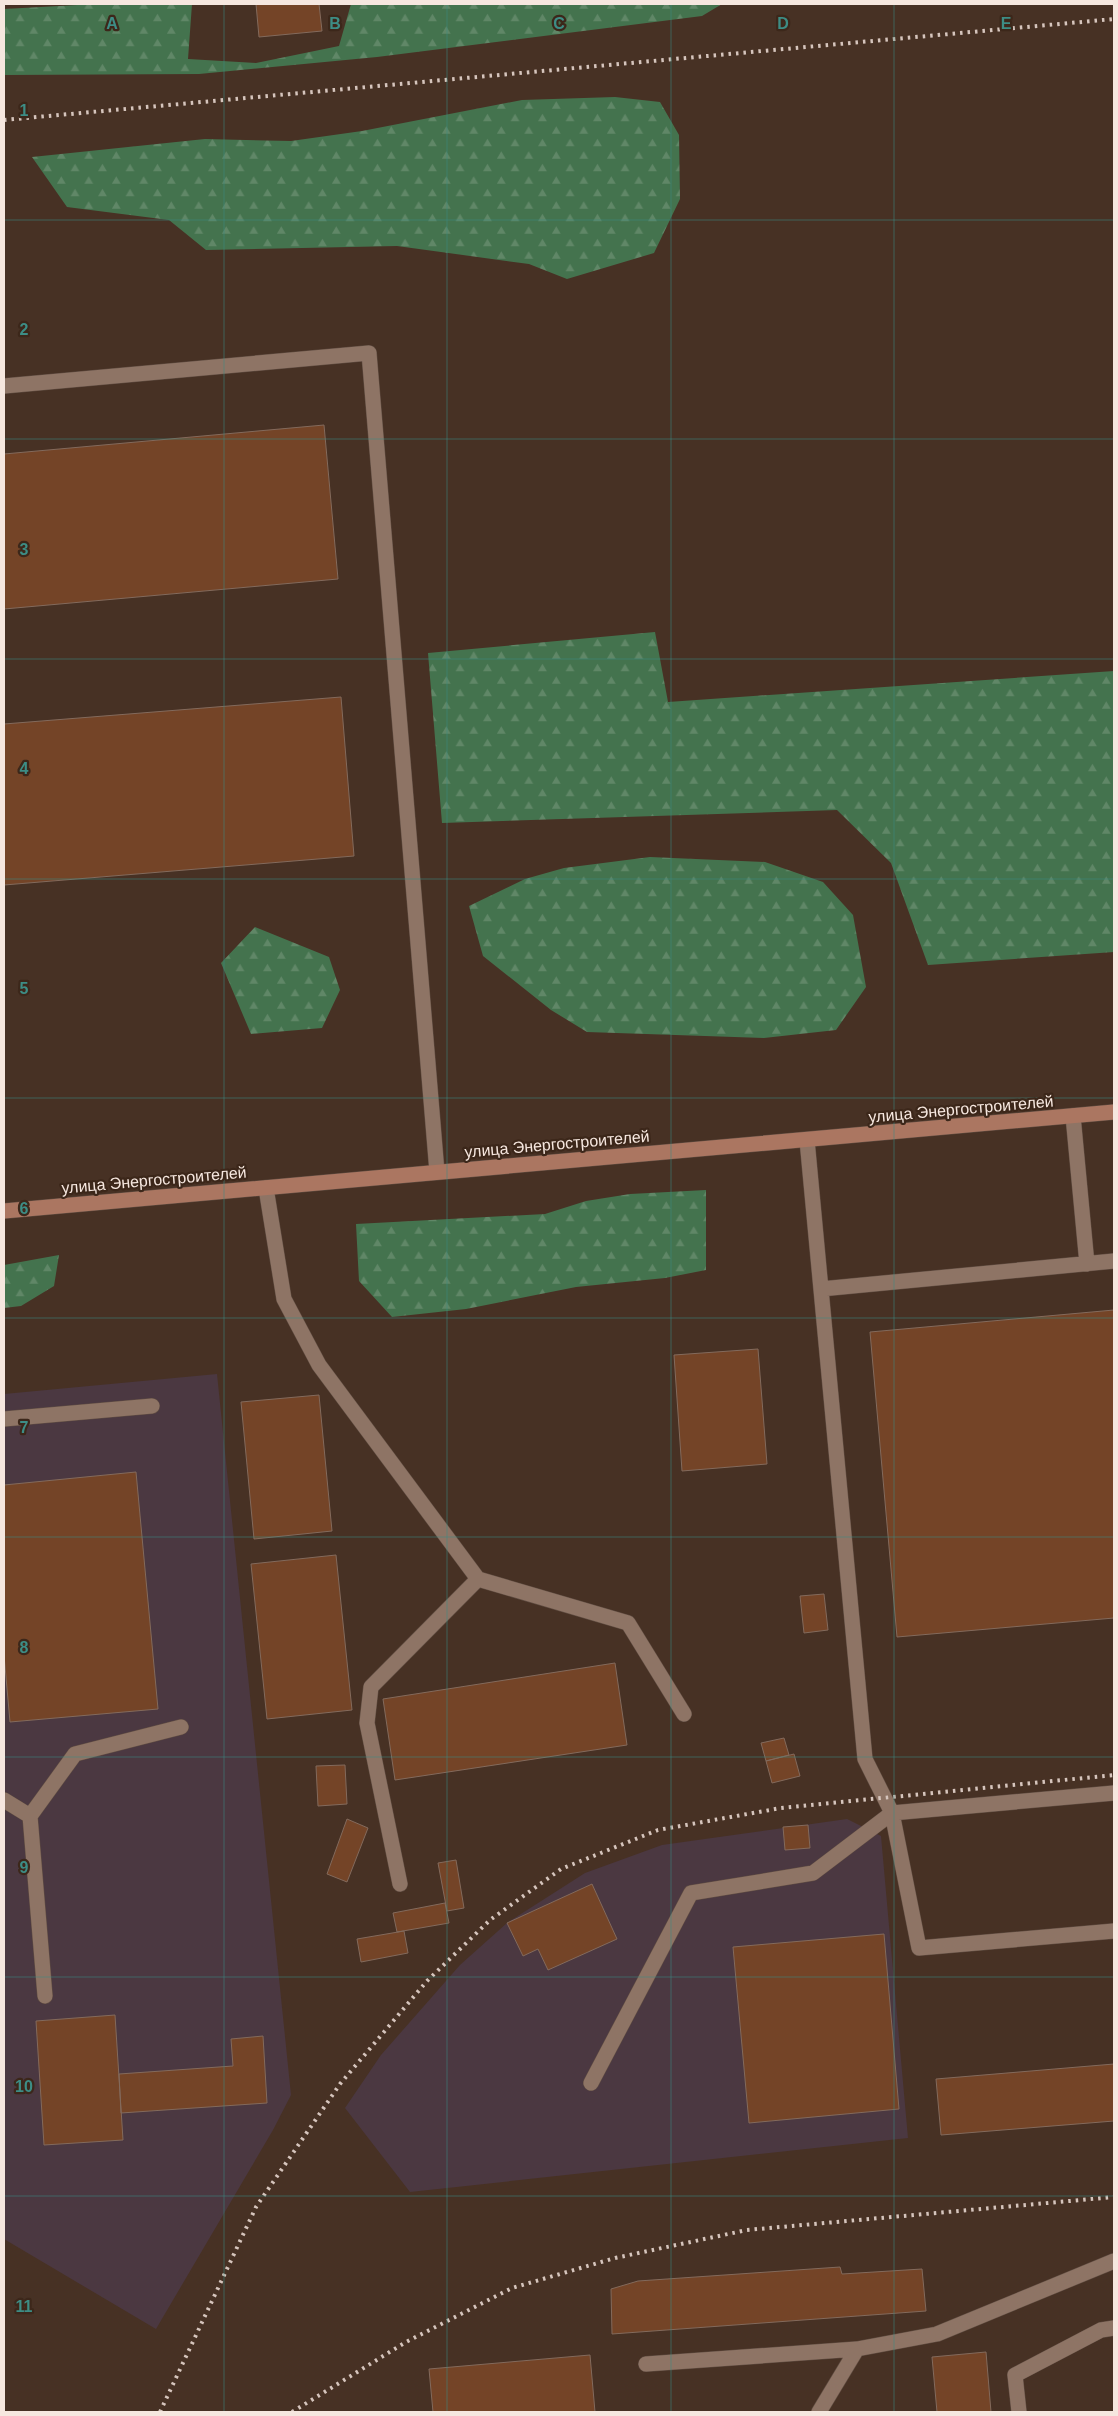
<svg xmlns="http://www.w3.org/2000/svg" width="1118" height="2416" viewBox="0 0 1118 2416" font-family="Arial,sans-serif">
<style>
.industrial{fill:#4b3841}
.forest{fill:url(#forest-firs)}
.building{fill:#744427;stroke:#836a5c}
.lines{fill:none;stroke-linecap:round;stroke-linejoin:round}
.lane-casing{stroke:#614e43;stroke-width:16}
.secondary-casing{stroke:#614e43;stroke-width:16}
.lane{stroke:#8e7465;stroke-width:15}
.secondary{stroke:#ab7661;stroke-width:15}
.rail{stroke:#d6c5bd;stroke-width:4;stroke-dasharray:2.5 5;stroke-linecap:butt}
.grid{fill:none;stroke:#3d8d85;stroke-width:1;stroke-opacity:0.55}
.labels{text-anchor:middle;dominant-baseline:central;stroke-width:4.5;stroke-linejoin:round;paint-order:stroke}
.street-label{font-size:16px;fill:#f6e7df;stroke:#3c271a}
.grid-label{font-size:16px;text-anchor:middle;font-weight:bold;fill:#3d8d85;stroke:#3c271a;stroke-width:4.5;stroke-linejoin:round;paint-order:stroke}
</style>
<defs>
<pattern id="forest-firs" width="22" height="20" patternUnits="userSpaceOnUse" patternTransform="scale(1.25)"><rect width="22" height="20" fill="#44734e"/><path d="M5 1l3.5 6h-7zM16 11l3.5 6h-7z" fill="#608767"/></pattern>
</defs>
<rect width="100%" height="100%" fill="#473124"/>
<path class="industrial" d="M 217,1374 L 291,2095 L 273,2130 L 156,2329 L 4,2239 L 4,1394 Z
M 847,1819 L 881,1836 L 908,2138 L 410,2192 L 345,2108 L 381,2055 L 460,1965 L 507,1923 L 585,1873 L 662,1845 Z"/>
<path class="forest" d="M 96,4 L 192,4 L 188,59 L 256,63 L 339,46 L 351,4 L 722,4 L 702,16 L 377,57 L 199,74 L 4,75 L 4,9 Z
M 615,97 L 660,102 L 679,135 L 680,199 L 654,253 L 567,279 L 529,264 L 397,246 L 206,250 L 169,220 L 67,207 L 32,157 L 205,139 L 291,141 L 362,131 L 522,100 Z
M 655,632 L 668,702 L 1114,671 L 1114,952 L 928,965 L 891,863 L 837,810 L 442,823 L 428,653 Z
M 650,857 L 765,862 L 823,882 L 853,915 L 866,987 L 836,1030 L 764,1038 L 587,1032 L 551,1010 L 483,956 L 469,906 L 525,879 L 564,868 Z
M 255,927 L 329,957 L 340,990 L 322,1028 L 251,1034 L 221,963 Z
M 706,1190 L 706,1270 L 665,1278 L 576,1287 L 466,1309 L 392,1317 L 359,1281 L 356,1224 L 545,1214 L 586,1201 L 630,1194 Z
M 59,1255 L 54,1286 L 21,1306 L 4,1308 L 4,1265 Z"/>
<path class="building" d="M 256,4 L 319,4 L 322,31 L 259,37 Z
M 324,425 L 338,579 L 4,609 L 4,454 Z
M 341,697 L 354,856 L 4,885 L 4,724 Z
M 1114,1310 L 1114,1618 L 897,1637 L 870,1332 Z
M 758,1349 L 767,1464 L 682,1471 L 674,1355 Z
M 319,1395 L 332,1531 L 254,1539 L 241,1402 Z
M 136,1472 L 158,1709 L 10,1722 L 4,1655 L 4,1485 Z
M 336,1555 L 352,1710 L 267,1719 L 251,1564 Z
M 824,1594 L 828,1630 L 804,1633 L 800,1596 Z
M 615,1663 L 627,1745 L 395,1780 L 383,1699 Z
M 784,1738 L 789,1755 L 766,1761 L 761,1743 Z
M 794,1754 L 800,1776 L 772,1783 L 766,1761 Z
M 345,1765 L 347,1804 L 318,1806 L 316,1766 Z
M 347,1819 L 368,1828 L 347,1882 L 327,1874 Z
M 808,1825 L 810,1848 L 785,1850 L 783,1827 Z
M 456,1860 L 464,1908 L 447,1911 L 438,1863 Z
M 592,1884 L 617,1939 L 548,1970 L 538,1949 L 523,1956 L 507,1923 Z
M 445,1903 L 449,1923 L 397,1932 L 393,1913 Z
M 404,1931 L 408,1953 L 361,1962 L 357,1939 Z
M 884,1934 L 899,2109 L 749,2123 L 733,1947 Z
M 115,2015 L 123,2140 L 44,2145 L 36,2021 Z
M 263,2036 L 267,2103 L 121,2113 L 119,2074 L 233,2066 L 231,2039 Z
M 1114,2064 L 1114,2121 L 941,2135 L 936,2079 Z
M 840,2267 L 842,2274 L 922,2269 L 926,2311 L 612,2334 L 611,2289 L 638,2281 Z
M 986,2352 L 991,2412 L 937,2412 L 932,2357 Z
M 590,2355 L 595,2412 L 433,2412 L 429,2369 Z"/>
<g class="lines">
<g class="lane-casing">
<path id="lane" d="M 4,386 L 369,353 L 437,1172
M 1073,1116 L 1087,1264
M 807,1140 L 865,1759 L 892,1813 L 919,1948 L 1114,1931
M 266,1188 L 284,1299 L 319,1365 L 478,1579 L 628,1623 L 684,1714
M 821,1289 L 1114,1261
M 4,1419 L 152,1406
M 4,1800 L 30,1816 L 45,1996
M 30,1816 L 75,1754 L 181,1727
M 400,1884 L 367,1723 L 371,1687 L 478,1579
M 591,2083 L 691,1893 L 813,1873 L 892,1813 L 1114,1793
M 646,2364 L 857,2349
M 819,2412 L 857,2349 L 937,2334 L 1114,2261
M 1019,2412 L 1015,2375 L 1101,2330 L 1114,2328"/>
</g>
<g class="secondary-casing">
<path id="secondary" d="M 4,1211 L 1114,1112"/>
</g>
<use href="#lane" class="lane"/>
<use href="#secondary" class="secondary"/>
<path class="rail" d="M 4,120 L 1114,19
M 160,2412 L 256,2207 L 340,2084 L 427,1981 L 490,1920 L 561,1869 L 658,1830 L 781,1808 L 1114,1775
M 292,2412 L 406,2342 L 512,2288 L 615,2258 L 747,2230 L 1114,2197"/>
</g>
<path class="grid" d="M 224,4 L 224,2412M 447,4 L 447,2412M 671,4 L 671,2412M 894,4 L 894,2412M 4,220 L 1114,220M 4,439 L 1114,439M 4,659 L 1114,659M 4,879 L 1114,879M 4,1098 L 1114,1098M 4,1318 L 1114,1318M 4,1537 L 1114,1537M 4,1757 L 1114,1757M 4,1977 L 1114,1977M 4,2196 L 1114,2196"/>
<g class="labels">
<g class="street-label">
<text transform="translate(961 1109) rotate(-5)">улица Энергостроителей</text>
<text transform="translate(557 1144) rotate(-5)">улица Энергостроителей</text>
<text transform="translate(154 1180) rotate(-5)">улица Энергостроителей</text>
</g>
</g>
<g class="grid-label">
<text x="112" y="29">A</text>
<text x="335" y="29">B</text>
<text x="559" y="29">C</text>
<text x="783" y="29">D</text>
<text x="1006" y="29">E</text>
<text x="24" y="116">1</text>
<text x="24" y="335">2</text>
<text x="24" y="555">3</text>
<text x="24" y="774">4</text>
<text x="24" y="994">5</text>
<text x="24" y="1214">6</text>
<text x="24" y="1433">7</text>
<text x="24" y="1653">8</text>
<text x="24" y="1873">9</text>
<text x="24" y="2092">10</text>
<text x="24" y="2312">11</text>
</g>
<rect width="1118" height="2416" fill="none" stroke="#f6e7df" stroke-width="10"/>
</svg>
